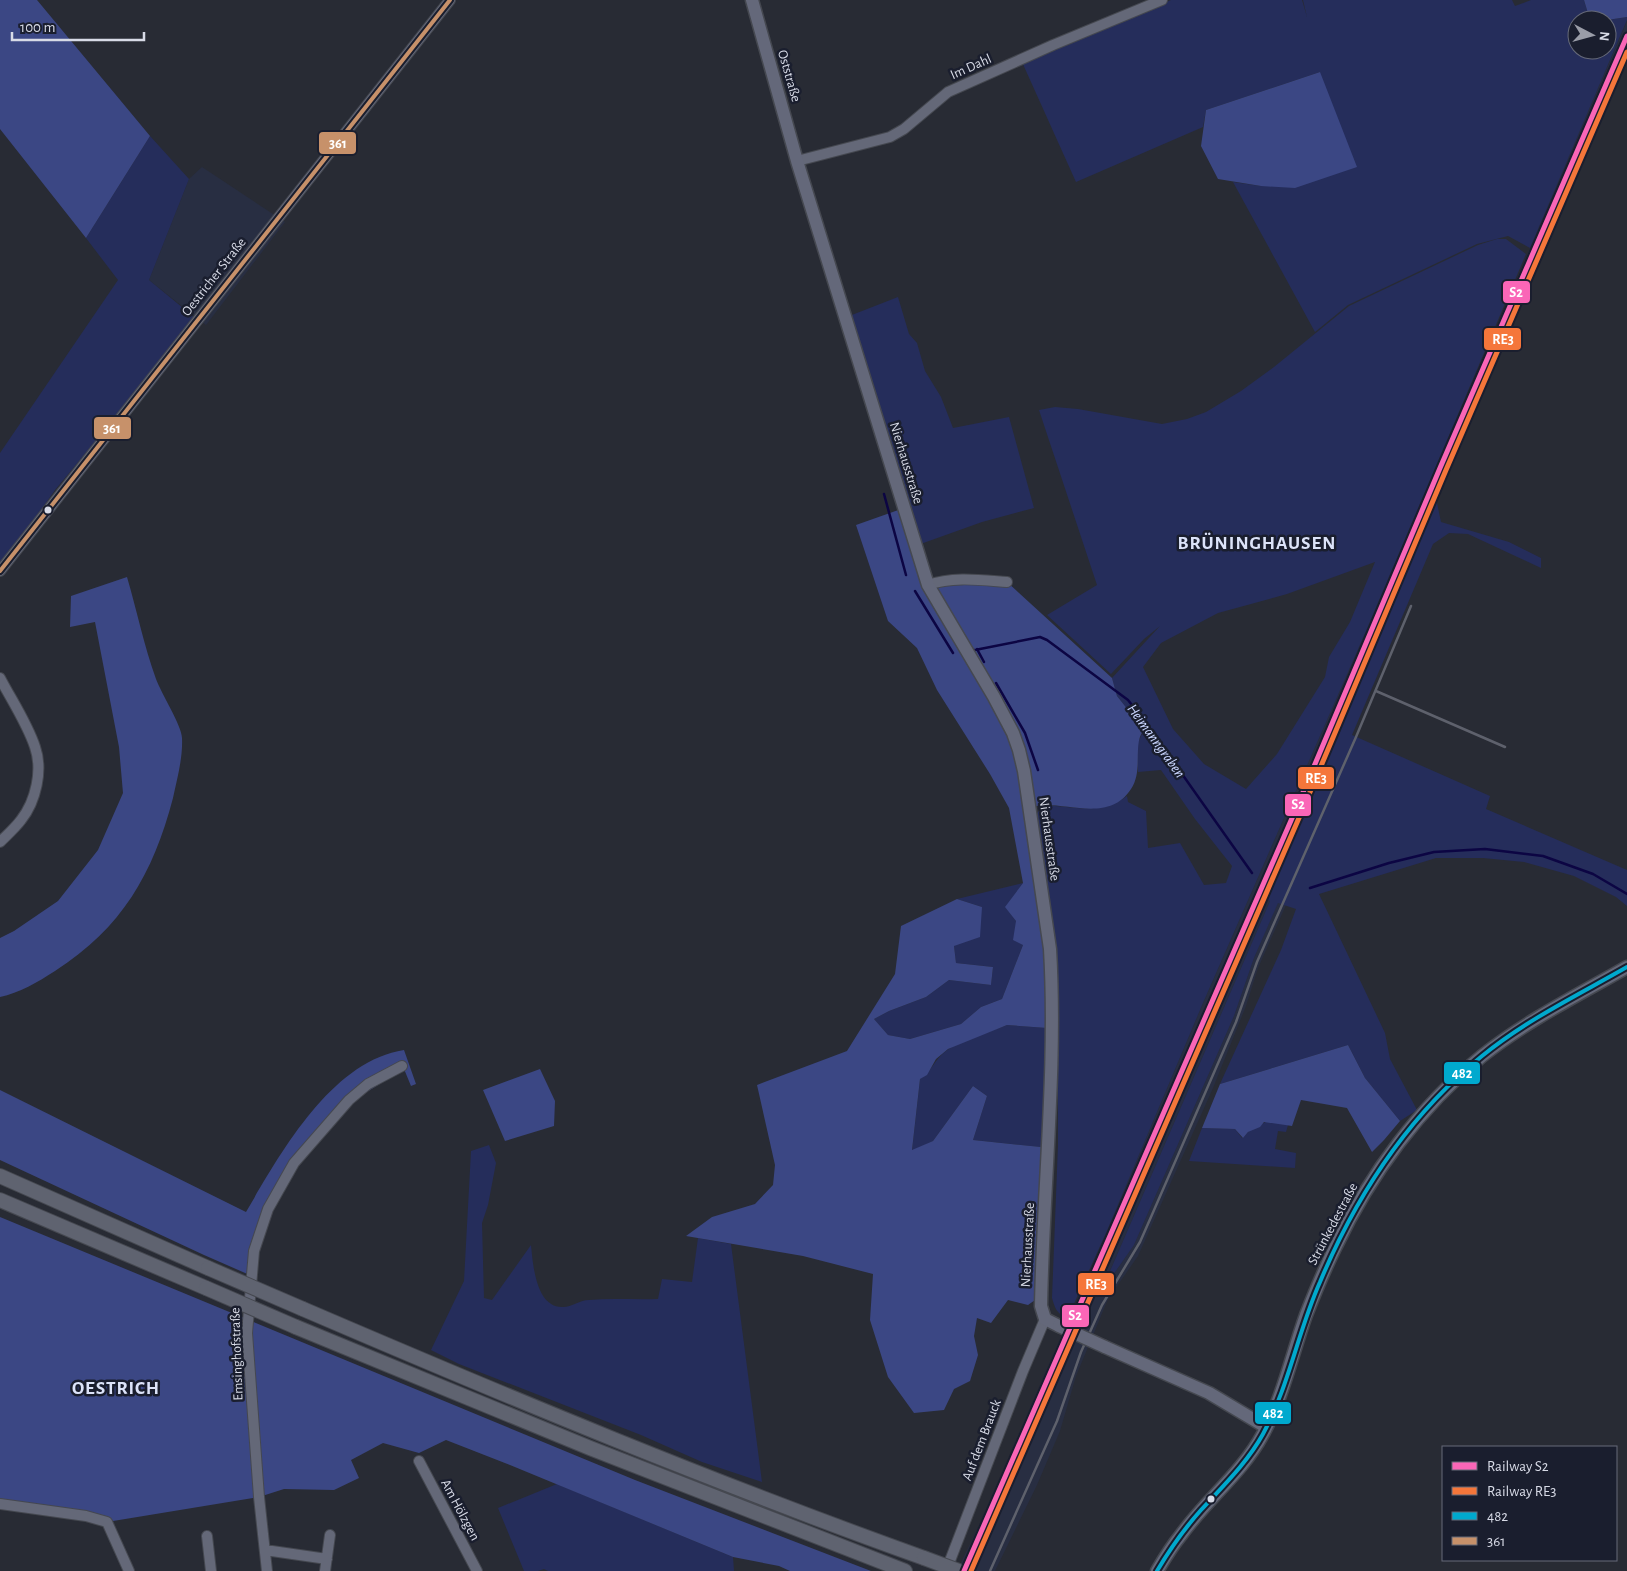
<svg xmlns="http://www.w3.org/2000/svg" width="1627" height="1571" viewBox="0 0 1627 1571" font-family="'Alegreya Sans',sans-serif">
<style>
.built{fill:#282e42}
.green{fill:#252d5b;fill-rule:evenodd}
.forest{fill:#3b4784}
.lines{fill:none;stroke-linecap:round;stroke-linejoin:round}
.stream{stroke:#0c0543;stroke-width:2.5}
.minor-casing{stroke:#454850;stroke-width:12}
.major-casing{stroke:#454850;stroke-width:15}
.highway-casing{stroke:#454850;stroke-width:16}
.minor{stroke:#646878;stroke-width:10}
.major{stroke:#64687a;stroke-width:12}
.highway{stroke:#5f6370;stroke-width:14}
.rail{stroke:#5e616c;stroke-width:2.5}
.major-bridge-casing{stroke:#454850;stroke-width:15;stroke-linecap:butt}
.highway-bridge-casing{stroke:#454850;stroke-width:16;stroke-linecap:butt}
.major-bridge{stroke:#64687a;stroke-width:12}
.highway-bridge{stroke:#5f6370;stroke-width:14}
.bus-1-casing{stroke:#1a1e2e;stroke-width:8}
.bus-2-casing{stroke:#1a1e2e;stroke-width:8}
.bus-1{stroke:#00a9ce;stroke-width:4}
.bus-2{stroke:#c7916a;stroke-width:4}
.rail-1-casing{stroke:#1a1e2e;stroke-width:9}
.rail-2-casing{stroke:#1a1e2e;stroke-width:9}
.rail-1{stroke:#fa66b7;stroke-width:5}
.rail-2{stroke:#f5763a;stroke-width:5}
.bus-dot{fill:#d8dbe7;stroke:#1a1e2e;stroke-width:2}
.labels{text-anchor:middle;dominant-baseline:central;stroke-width:5;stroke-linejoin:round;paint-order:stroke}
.street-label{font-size:14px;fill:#d8dbe7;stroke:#1a1e2e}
.water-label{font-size:15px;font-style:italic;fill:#cad6ff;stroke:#1a1e2e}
.district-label{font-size:19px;font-weight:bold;letter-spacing:1px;fill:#dce3f9;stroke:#1a1e2e}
.line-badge{stroke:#1a1e2e;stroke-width:2}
.badge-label{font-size:14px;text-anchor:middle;font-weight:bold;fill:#fff}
</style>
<rect width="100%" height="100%" fill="#282b34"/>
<path class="built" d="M 1627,21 L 1627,58 L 1419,542 L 1338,737 L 1265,899 L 1270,901 L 1107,1278 L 1111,1278 L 1134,1245 L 1234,1016 L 1254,958 L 1305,838 L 1360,739 L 1258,968 L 1246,1006 L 1213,1088 L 1138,1256 L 1108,1299 L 1076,1376 L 1060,1431 L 1037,1485 L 995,1571 L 957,1571 L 982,1519 L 1106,1233 L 1203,1003 L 1366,631 Z
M 202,167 L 285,222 L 206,325 L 149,280 L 189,179 Z"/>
<path class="green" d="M 1171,0 L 1302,0 L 1307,17 L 1303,0 L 1512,0 L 1515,6 L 1531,0 L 1584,0 L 1590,20 L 1577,20 L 1577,50 L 1607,50 L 1607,20 L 1627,17 L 1627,20 L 1530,248 L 1508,236 L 1477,244 L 1348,305 L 1315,332 L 1233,182 L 1261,186 L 1320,72 L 1206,110 L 1203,127 L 1076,182 L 1022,62 Z
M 150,136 L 189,179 L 149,280 L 194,317 L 130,400 L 55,490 L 17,545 L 0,564 L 0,453 L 118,280 L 86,238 Z
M 1497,239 L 1506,239 L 1526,254 L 1366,631 L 1203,1003 L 1106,1233 L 1067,1319 C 1057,1313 1055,1309 1052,1298 L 1058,1145 L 1058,1003 L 1036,814 L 1045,805 C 1074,807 1102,815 1127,796 L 1128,802 L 1146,811 L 1148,848 L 1180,843 L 1204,885 L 1226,883 L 1232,866 L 1195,819 L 1161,770 L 1138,772 L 1138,742 L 1144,730 L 1117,696 L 1112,678 L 1160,626 L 1144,639 L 1111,674 L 1047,615 L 1097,585 L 1039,410 L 1055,407 L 1078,409 L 1162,424 L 1187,419 L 1206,412 L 1241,391 L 1274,367 L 1349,306 L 1478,245 ZM 1375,562 L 1350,622 L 1329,657 L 1325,677 L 1277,754 L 1246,789 L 1204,764 L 1173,729 L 1143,667 L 1161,643 L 1218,613 L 1287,594 Z
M 898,297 L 909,334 L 917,343 L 925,371 L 941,397 L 953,428 L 1009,417 L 1034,508 L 982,522 L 915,546 L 887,452 L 839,320 Z
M 1436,498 L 1441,522 L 1509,542 L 1541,558 L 1541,568 L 1468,534 L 1449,533 L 1433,544 L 1352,735 L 1490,796 L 1486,809 L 1627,870 L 1627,906 L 1616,897 L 1574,876 L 1524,862 L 1483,858 L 1436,858 L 1319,894 L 1385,1033 L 1390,1059 L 1417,1110 L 1400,1121 L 1365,1078 L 1348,1045 L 1220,1084 L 1281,950 L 1296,909 L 1278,903 L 1254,958 L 1234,1016 L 1134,1245 L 1111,1278 L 1107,1278 L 1270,901 L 1265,899 L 1338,737 Z
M 1023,883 L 1006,907 L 1016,921 L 1023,945 L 1002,999 L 981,1007 L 961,1024 L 910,1039 L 888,1035 L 874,1019 L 889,1011 L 926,997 L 949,980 L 991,985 L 993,967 L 956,963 L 954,946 L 982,907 L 957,899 Z
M 1007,1025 L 1047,1028 L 1041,1147 L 973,1140 L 987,1096 L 973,1086 L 933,1141 L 912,1151 L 920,1079 C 931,1072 935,1059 946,1051 C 957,1042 992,1031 1007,1025 Z
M 1268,1121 L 1288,1125 L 1286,1132 L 1278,1131 L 1275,1149 L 1296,1153 L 1295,1168 L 1189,1161 L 1202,1128 L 1235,1129 L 1242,1138 C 1244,1137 1246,1134 1248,1132 C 1251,1130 1265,1122 1268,1121 Z
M 489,1145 L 496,1163 L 488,1205 L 482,1223 L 484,1298 L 492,1300 L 531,1245 C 533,1265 536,1308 563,1307 C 572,1307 580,1300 589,1300 C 612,1298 635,1300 658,1299 L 662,1279 L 692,1282 L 698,1238 L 731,1244 L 762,1482 L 702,1462 L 641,1435 L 459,1364 L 431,1350 L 464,1281 L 471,1151 Z
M 557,1484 L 733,1557 L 734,1571 L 548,1571 L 544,1569 L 538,1571 L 524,1571 L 498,1508 Z"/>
<path class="forest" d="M 0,0 L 37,0 L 150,136 L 86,238 L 0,129 Z
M 1584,0 L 1627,0 L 1627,17 L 1607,20 L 1590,20 Z
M 1320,72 L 1357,167 L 1295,188 L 1261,186 L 1218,179 L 1201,146 L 1206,110 Z
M 904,508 L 928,585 L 1007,582 L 1112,678 L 1117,696 L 1144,730 C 1132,743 1144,770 1131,789 C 1111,820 1075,805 1045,805 C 1039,805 1032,807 1026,808 L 1047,971 L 1047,1028 L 1007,1025 L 948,1049 L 936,1059 L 927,1075 L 920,1079 L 912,1150 L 933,1141 L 973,1086 L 987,1096 L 973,1140 L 1041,1147 L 1035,1300 L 1028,1305 L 1008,1300 L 991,1323 L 977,1318 L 974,1336 L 978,1355 L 970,1381 L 954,1389 L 944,1410 L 914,1413 L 888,1377 L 870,1320 L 873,1274 L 803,1256 L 686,1236 L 712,1217 L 755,1204 L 773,1185 L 775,1165 L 757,1085 L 847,1051 L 895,974 L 901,926 L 957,899 L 982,907 L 980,937 L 954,946 L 956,963 L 993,967 L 991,985 L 949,980 L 926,997 L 889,1011 L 874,1019 L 888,1035 L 910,1039 L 961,1024 L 981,1007 L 1002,999 L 1023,945 L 1013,940 L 1016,921 L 1005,907 L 1023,883 L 1009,808 L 990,774 L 937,690 L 917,648 L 888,621 L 856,525 Z
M 127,577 C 137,611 144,646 156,679 C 161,693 182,726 182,738 C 183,758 177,779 173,798 C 153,874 122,928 55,971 C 38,982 19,993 0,997 L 0,938 L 14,931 L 58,901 L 98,850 L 123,793 L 119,747 L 95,622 L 70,627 L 71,596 Z
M 1348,1045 L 1365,1078 L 1400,1121 L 1384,1140 L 1372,1152 L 1347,1108 L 1301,1100 L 1292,1126 L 1264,1122 L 1260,1127 L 1248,1132 L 1243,1138 L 1235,1129 L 1202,1128 L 1220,1084 Z
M 404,1050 L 416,1084 L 411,1086 L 404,1069 L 357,1098 L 295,1168 L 265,1212 L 252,1276 L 204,1255 L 0,1160 L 0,1090 L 246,1212 C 280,1154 331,1061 404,1050 Z
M 540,1069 L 555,1101 L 554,1126 L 505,1141 L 483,1090 Z
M 0,1217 L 635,1480 L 871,1571 L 790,1571 L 779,1566 L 733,1557 L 510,1465 L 446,1440 L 419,1453 L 383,1443 L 351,1460 L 359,1478 L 334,1490 L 284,1489 L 259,1497 L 107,1522 L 0,1504 Z"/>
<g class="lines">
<path class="stream" d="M 884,494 L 906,575
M 915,591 L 953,653
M 977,649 L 984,662
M 975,650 L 1040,637 L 1047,640 L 1128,700 L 1146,723 L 1252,873
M 996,683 L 1025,733 L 1038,770
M 1310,888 L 1389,863 L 1434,852 L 1485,849 L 1543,856 L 1593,874 L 1627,894"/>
<g class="minor-casing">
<path id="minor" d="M 797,161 L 890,137 L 904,129 L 948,92 L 1053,45 L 1162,0
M 0,571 L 450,0
M 928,585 C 953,576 981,580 1007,582
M 0,678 C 12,701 27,723 35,747 C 43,770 36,801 21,820 C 15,828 7,835 0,842
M 419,1461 L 477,1571
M 0,1504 L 86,1516 L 107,1522 L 129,1571
M 207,1536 L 211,1571
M 265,1550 L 327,1559
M 267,1571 L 259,1497 L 247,1333 L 254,1251 L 268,1209 L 294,1163 L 349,1100 L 368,1084 L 402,1066
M 325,1571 L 330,1535
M 946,1571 L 1023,1371 L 1045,1319"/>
</g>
<g class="major-casing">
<path id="major" d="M 752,0 L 797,161 L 928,585 L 994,697 L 1013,733 L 1019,750 L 1024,771 L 1050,949 C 1057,1068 1043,1188 1041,1306 L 1045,1319 L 1059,1326
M 1105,1347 L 1209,1393 L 1266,1427
M 1157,1571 C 1164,1559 1172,1546 1181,1535 C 1207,1499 1242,1473 1263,1434 C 1283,1397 1292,1354 1306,1315 C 1315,1292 1325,1268 1336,1246 C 1370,1174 1420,1107 1482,1056 C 1526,1021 1578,995 1627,967"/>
</g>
<g class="highway-casing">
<path id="highway" d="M 0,1176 L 208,1268
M 0,1200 L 206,1288
M 303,1309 C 508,1397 714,1483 924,1558
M 296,1327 L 590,1448 L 905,1571"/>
</g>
<use href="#minor" class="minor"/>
<use href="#major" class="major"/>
<use href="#highway" class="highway"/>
<path class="rail" d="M 1376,691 L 1505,747
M 990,1571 L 1057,1421 L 1081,1352 L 1102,1305 L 1140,1242 L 1151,1217 L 1236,1022 L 1257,962 L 1356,737 L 1411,606"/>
<g class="major-bridge-casing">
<path id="major-bridge" d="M 1059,1326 L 1105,1347"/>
</g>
<g class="highway-bridge-casing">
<path id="highway-bridge" d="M 208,1268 L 303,1309
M 206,1288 L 296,1327
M 924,1558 L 959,1571"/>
</g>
<use href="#major-bridge" class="major-bridge"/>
<use href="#highway-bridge" class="highway-bridge"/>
<g class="bus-1-casing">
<path id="bus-1" d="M 1157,1571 C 1170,1549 1184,1529 1201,1510 C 1223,1486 1247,1463 1263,1434 C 1289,1386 1298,1331 1320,1282 C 1356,1196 1409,1115 1482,1056 C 1526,1020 1578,995 1627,967"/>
</g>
<g class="bus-2-casing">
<path id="bus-2" d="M 0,571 L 450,0"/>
</g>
<use href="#bus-1" class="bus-1"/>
<use href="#bus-2" class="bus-2"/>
<g class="rail-1-casing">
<path id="rail-1" d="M 964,1571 L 1296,809 L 1440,468 L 1627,36"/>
</g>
<g class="rail-2-casing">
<path id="rail-2" d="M 971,1571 L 1302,811 L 1446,470 L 1627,52"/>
</g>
<use href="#rail-1" class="rail-1"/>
<use href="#rail-2" class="rail-2"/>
</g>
<g class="bus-dot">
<circle cx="48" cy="510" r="4.5"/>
<circle cx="1211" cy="1499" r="4.5"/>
</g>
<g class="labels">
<g class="street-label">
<text transform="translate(971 67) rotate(-24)">Im Dahl</text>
<text transform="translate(789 76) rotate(74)">Oststraße</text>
<text transform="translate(214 277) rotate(-52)">Oestricher Straße</text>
<text transform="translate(906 463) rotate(73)">Nierhausstraße</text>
<text transform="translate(1049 839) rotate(82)">Nierhausstraße</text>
<text transform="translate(1333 1224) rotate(-62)">Strünkedestraße</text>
<text transform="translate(1028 1245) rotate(-87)">Nierhausstraße</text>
<text transform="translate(237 1354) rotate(-92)">Emsinghofstraße</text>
<text transform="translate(982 1440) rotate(-69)">Auf dem Brauck</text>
<text transform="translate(460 1510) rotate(62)">Am Hölzgen</text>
</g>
<g class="water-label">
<text transform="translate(1156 741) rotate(54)">Heimanngraben</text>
</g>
<g class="district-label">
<text x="1257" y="543">BRÜNINGHAUSEN</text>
<text x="116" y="1388">OESTRICH</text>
</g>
</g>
<g class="line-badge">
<rect x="318" y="131" width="39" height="24" rx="5" fill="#c7916a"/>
<rect x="1502" y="280" width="29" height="24" rx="5" fill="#fa66b7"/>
<rect x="1483" y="327" width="39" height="24" rx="5" fill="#f5763a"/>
<rect x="93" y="416" width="39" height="24" rx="5" fill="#c7916a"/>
<rect x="1297" y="766" width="38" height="24" rx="5" fill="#f5763a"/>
<rect x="1284" y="793" width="28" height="24" rx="5" fill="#fa66b7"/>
<rect x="1443" y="1061" width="38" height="24" rx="5" fill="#00a9ce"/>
<rect x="1077" y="1272" width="38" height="24" rx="5" fill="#f5763a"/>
<rect x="1061" y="1304" width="29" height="24" rx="5" fill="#fa66b7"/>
<rect x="1254" y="1401" width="38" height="24" rx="5" fill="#00a9ce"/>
</g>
<g class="badge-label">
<text x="338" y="148">361</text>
<text x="1516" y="297">S2</text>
<text x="1503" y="344">RE3</text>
<text x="112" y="433">361</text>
<text x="1316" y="783">RE3</text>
<text x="1298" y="809">S2</text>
<text x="1462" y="1078">482</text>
<text x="1096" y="1289">RE3</text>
<text x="1075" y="1320">S2</text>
<text x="1273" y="1418">482</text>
</g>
<rect x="1442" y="1446" width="175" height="115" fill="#1a1e2e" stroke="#666a78"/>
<rect x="1452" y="1462" width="25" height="8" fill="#fa66b7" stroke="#666a78"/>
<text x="1487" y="1471" font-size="15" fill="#d8dbe7">Railway S2</text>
<rect x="1452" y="1487" width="25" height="8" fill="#f5763a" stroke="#666a78"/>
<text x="1487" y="1496" font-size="15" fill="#d8dbe7">Railway RE3</text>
<rect x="1452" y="1512" width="25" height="8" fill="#00a9ce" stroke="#666a78"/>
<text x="1487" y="1521" font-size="15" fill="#d8dbe7">482</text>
<rect x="1452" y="1537" width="25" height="8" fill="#c7916a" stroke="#666a78"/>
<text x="1487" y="1546" font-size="15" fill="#d8dbe7">361</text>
<g transform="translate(1592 35) rotate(96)"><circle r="24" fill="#1a1e2e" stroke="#666a78"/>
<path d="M0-4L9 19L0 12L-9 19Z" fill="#9a9da8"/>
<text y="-8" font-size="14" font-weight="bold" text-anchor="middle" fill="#d8dbe7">N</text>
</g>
<path d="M12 32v8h132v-8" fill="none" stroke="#d8dbe7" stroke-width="2.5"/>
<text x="20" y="32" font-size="15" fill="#d8dbe7" stroke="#1a1e2e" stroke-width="4" paint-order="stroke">100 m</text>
</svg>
